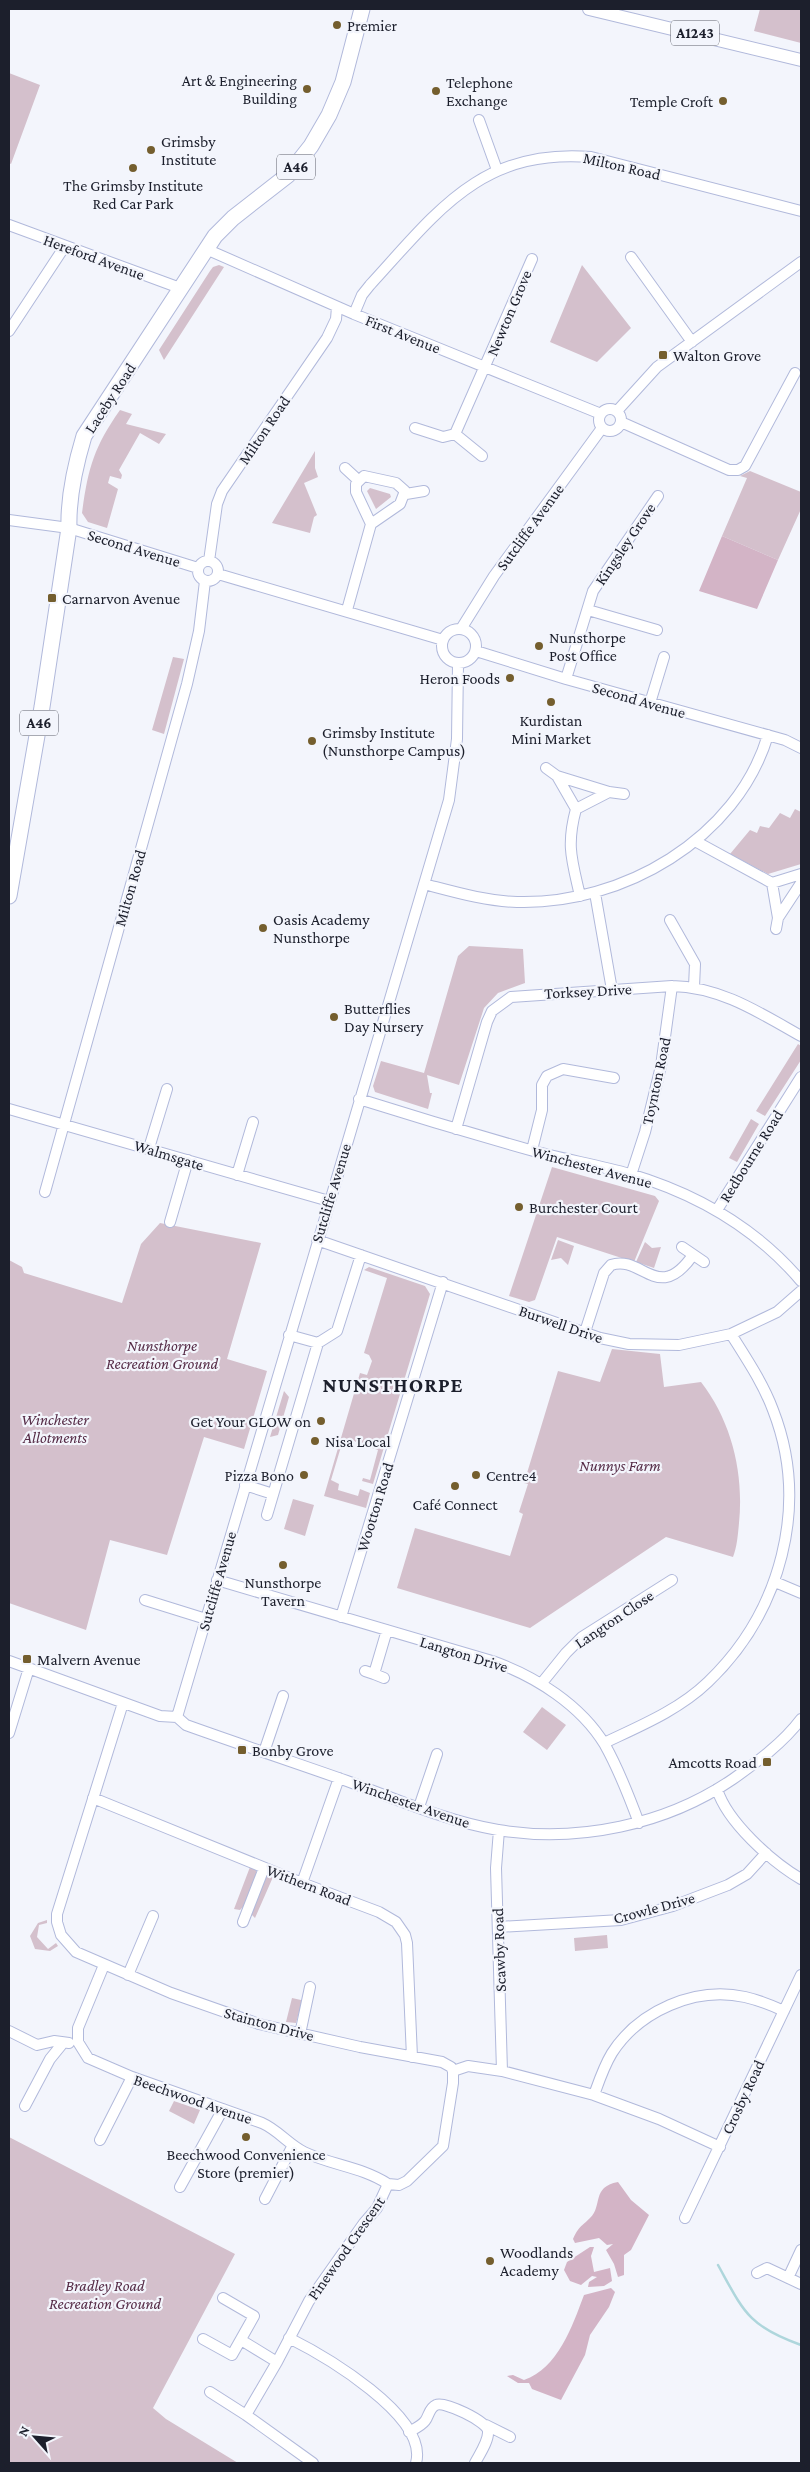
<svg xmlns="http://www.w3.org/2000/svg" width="810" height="2472" viewBox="0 0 810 2472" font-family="'Crimson Pro',serif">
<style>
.green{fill:#d4c0cc}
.forest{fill:#d3b4c6}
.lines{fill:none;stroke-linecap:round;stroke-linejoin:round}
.stream{stroke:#aed6dc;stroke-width:2.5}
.minor-casing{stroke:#b1b9db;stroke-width:12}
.major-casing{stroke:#b1b9db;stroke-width:14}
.highway-casing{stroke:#b1b9db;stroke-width:17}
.minor{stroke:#fff;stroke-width:10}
.major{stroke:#fff;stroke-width:12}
.highway{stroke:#fff;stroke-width:15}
.poi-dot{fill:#745e2e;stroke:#f3f5fc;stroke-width:2}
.labels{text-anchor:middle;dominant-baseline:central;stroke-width:4.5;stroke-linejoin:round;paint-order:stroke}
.shield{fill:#f3f5fc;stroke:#5c5f6a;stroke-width:1}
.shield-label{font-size:15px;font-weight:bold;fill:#1c1f2c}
.poi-label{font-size:16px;fill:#1c1f2c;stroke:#f3f5fc;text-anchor:start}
.street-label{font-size:16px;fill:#1c1f2c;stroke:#f3f5fc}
.park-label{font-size:16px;font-style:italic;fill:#552b46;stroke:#f3f5fc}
.district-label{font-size:21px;font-weight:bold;letter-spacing:1px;fill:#1c1f2c;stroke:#f3f5fc}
</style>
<rect width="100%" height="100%" fill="#f3f5fc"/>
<path class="green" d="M 760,9 L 801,9 L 801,43 L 754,31 Z
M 9,73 L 40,85 L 11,164 L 9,163 Z
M 219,265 L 224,267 L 164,360 L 159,350 L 210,271 L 213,267 Z
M 582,265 L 631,328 L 597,362 L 550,342 Z
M 120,410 L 132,414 L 126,424 L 166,434 L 159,444 L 140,433 L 119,470 L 122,475 L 121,479 L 110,476 L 108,483 L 118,489 L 107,528 L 88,522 L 82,513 C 88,468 94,447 120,410 Z
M 315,451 L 315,468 L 318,477 L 304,483 L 317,515 L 314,517 L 310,533 L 272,523 Z
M 750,471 L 801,492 L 801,509 L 778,560 L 722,536 L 747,478 L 740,476 Z
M 370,488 L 390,494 L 391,497 L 376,509 L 367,491 Z
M 173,657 L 184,659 L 164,734 L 152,730 Z
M 795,809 L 801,812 L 801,864 L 768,874 L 730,854 L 750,830 L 757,833 L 760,826 L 769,828 L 780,813 L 790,818 Z
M 469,946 L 523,949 L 525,983 L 498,993 L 484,1008 L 459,1085 L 427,1075 L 430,1093 L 432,1093 L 428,1109 L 375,1092 L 373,1086 L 381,1061 L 424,1073 L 458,956 Z
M 798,1044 L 801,1046 L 801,1060 L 765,1116 L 756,1111 Z
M 751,1119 L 759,1124 L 737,1162 L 729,1158 Z
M 552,1167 L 655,1196 L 659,1201 L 634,1262 L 557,1237 L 535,1300 L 529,1302 L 509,1296 Z
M 160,1223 L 261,1243 L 227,1359 L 267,1371 L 244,1449 L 204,1437 L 167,1555 L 110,1540 L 86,1630 L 9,1603 L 9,1260 L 22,1267 L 24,1273 L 122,1303 L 141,1244 Z
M 558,1240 L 574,1246 L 568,1265 L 561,1258 L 551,1260 Z
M 645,1242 L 652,1248 L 661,1247 L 654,1268 L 636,1262 Z
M 369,1267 L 425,1286 L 430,1294 L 373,1484 L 362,1481 L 363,1478 L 370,1480 L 378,1450 L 372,1448 L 372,1445 L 364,1443 L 363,1446 L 351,1439 L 349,1442 L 343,1440 L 331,1480 L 339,1484 L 338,1490 L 358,1496 L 360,1489 L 370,1493 L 366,1508 L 324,1496 L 360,1373 L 367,1375 L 372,1361 L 369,1355 L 364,1353 L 387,1278 L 364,1270 Z
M 612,1349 L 660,1354 L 664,1387 L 701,1382 C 732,1422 744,1474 739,1523 C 738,1534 737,1547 733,1557 L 666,1537 L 530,1628 L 397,1588 L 415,1528 L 510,1556 L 523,1514 L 519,1512 L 528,1484 L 524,1483 L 558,1371 L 600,1382 Z
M 284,1391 L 289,1397 L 278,1435 L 270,1437 Z
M 293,1499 L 314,1505 L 305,1536 L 284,1529 Z
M 542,1707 L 566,1725 L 547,1750 L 523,1732 Z
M 250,1867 L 256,1870 C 258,1880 249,1903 240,1910 L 234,1909 Z
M 267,1874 L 273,1877 L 255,1918 L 251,1914 Z
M 47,1920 L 47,1923 L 39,1925 L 37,1937 L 48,1949 L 56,1943 L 58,1946 L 50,1951 L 35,1949 L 30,1936 L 38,1923 Z
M 607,1935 L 608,1948 L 575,1951 L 574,1938 Z
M 292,1998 L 301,2000 L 302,2002 L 296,2023 L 286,2022 Z
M 174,2101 L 200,2110 L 194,2124 L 169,2111 Z
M 9,2137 L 235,2254 L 153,2408 L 166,2419 L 238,2463 L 9,2463 Z"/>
<path class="forest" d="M 722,536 L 778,560 L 757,609 L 699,591 Z
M 618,2182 L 631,2200 L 649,2215 L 631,2250 L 624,2255 L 624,2275 L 618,2277 L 614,2264 L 606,2250 L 613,2244 L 607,2245 L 599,2238 L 575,2243 L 573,2239 C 579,2226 581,2227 590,2218 C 603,2206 591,2187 618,2182 Z
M 590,2247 L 594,2247 L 591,2256 L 594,2272 L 610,2268 L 612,2281 L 604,2286 L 588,2287 L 589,2282 L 597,2277 L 592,2276 L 581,2285 L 570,2281 L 564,2270 L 567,2262 Z
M 611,2288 L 615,2292 L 609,2307 L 590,2335 L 585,2355 L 561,2400 L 532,2389 L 529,2383 L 518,2383 L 507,2376 L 513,2375 L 524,2380 C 558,2368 572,2327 584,2295 Z"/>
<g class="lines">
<path class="stream" d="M 718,2265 C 744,2312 748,2326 801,2345"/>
<g class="minor-casing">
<path id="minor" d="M 479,120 L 497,170
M 9,225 L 180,288
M 206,249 L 354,314 L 601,414
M 631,257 L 692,342
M 354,314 L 362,295 L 370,285 C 437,212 481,148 591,157 L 801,211
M 9,331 L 65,246
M599 420a11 11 0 1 1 22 0a11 11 0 1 1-22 0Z
M 617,411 L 657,367 L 801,262
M 621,422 L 729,470 L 738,470 L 745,466 L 795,373
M 415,428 L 443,437 L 455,434 L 482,456
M 455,434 L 532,259
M 345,468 L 358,480
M 364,476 L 396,483 L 405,491 L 400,504 L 371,524 L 356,492 L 356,484 Z
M 406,494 L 424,491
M 9,520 L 69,528 L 198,568
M198 571a10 10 0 1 1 20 0a10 10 0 1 1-20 0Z
M 209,561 L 217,504 L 222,491 L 327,338 L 336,319 L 337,307
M 218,574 L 443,640
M 347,610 L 371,524
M 588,610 L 657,630
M442 646a17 17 0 1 1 34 0a17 17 0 1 1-34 0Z
M 461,629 L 494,576 L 602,428
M 476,651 L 566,679 L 785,740 L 801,748
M 566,679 L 593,591 L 658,496
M 650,703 L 664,657
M 546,768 L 557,776 L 576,809 C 566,846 572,860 580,896
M 557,776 L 609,792 L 624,794
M 576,809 L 609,792
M 695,841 L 772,883 L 801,874
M 772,883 L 778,918
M 424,884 C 455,892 485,901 517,902 C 622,905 737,839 768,735
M 595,893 L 612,990
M 670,920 L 695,964 L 694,987
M 776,929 L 778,918 L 801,883
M 359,1099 C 416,1117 473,1134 530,1150 C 563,1159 597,1165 630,1174 C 697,1194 756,1228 801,1281
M 9,1109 L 329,1201
M 456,1129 L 487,1022 L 492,1011 L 511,997 L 672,986 C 721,987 760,1013 801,1036
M 149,1148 L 167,1089
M 532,1150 L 542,1110 L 542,1085 L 547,1076 L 563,1069 L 614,1078
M 237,1175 L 253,1122
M 631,1175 L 645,1132 L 661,1066 L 672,986
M 45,1192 L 187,684 L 199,631 L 205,581
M 717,1210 L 801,1077
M 170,1222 L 188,1160
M 317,1240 L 600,1338 L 629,1344 L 679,1345 L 731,1334 L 777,1312 L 801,1291
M 682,1247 L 704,1262
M 585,1332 L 604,1273 L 611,1265 C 642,1254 658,1305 693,1255
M 289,1335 L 318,1343
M 245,1485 L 273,1494
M 267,1515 L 318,1343 L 337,1331 L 361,1255
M 217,1580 L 492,1661 C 535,1676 581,1705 605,1745 C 619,1770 629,1796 639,1823
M 775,1582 L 801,1593
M 145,1600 L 206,1619
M 341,1617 L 443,1282
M 9,1661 L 160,1716 L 177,1717 L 186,1725 C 239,1744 293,1762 347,1781 C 396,1799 446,1821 498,1830 C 578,1843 666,1825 733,1779 C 757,1762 783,1743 801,1719
M 365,1671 L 374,1674 L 387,1630
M 374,1674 L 384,1678
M 541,1684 L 566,1653 L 582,1637 L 672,1580
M 123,1703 L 57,1914 L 57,1922 L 61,1935 L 76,1952 L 171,1993 L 259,2024 L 360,2047 L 442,2062 L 451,2067 L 453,2071 L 468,2066 L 502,2071 L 594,2095 L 659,2119 L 720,2147
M 177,1717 L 449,800 L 457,739 L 458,664
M 9,1733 L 29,1668
M 604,1743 C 640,1726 679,1710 708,1682 C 781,1612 810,1505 773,1410 C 763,1383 746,1358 731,1334
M 264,1752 L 283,1696
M 717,1789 C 727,1822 772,1862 801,1879
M 93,1798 L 302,1883 L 379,1912 L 396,1922 L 405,1935 L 407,1943 L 412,2057
M 419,1807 L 437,1754
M 499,1830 L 496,1868 L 502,2071
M 302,1883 L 339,1778
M 243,1922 L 264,1868
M 498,1927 L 621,1920 L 673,1906 L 728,1885 L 747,1874 L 766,1853
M 104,1965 L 78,2028 L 78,2042 L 88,2058 L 132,2077 L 262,2123 C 278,2130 288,2144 304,2152 C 331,2165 362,2167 388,2184
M 128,1975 L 153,1916
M 9,2031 L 37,2045 L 54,2041 L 69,2043
M 300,2034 L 310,1987
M 594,2095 C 599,2081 604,2066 612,2053 C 639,2011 695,1986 745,1997 C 758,2000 771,2005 784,2011
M 25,2106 L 50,2059 L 63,2043
M 100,2140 L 132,2077
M 180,2187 L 223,2109
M 265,2199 L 293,2145
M 685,2218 L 801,1975
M 757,2273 L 767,2268 L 801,2284
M 788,2278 L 801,2250
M 289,2338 C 323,2355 429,2416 416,2463
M 203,2339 L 232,2355 L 254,2316 L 223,2298
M 241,2340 L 277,2362
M 210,2392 L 246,2415 L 313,2463
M 246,2415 L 277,2362 L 309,2301 L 364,2223 L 377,2208 L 388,2184 L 399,2185 L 407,2181 L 443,2146 L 453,2083 L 453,2071
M 486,2425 L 510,2437
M 409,2432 C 414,2429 421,2426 425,2421 C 429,2416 429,2408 436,2405 C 444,2401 487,2421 488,2431 C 489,2441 479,2455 475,2463"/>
</g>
<g class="major-casing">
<path id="major" d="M 589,9 L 801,60"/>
</g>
<g class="highway-casing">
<path id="highway" d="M 9,896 L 42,707 L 69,528 C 68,497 75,466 84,436 L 215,236 L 233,218 L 288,175 L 311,146 L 329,115 L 343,82 L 362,9"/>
</g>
<use href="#minor" class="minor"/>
<use href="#major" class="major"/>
<use href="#highway" class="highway"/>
</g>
<g class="poi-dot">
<circle cx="337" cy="25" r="5"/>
<circle cx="307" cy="89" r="5"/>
<circle cx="436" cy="91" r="5"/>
<circle cx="723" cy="101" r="5"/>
<circle cx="151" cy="150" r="5"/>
<circle cx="133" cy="168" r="5"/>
<rect x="658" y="350" width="10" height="10" rx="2.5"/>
<rect x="47" y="593" width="10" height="10" rx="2.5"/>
<circle cx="539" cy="646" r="5"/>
<circle cx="510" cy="678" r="5"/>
<circle cx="551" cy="702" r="5"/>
<circle cx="312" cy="741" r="5"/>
<circle cx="263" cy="928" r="5"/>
<circle cx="334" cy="1017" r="5"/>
<circle cx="519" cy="1207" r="5"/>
<circle cx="321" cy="1421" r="5"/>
<circle cx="315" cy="1441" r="5"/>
<circle cx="304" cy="1475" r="5"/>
<circle cx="476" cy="1475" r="5"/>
<circle cx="455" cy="1486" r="5"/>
<circle cx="283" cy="1565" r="5"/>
<rect x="22" y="1654" width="10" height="10" rx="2.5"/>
<rect x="237" y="1745" width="10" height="10" rx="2.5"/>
<rect x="762" y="1757" width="10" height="10" rx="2.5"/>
<circle cx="246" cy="2137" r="5"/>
<circle cx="490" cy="2261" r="5"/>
</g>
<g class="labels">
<g class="shield">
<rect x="671" y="20.5" width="48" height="25" rx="4"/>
<rect x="277" y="154.5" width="38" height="25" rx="4"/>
<rect x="20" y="710.5" width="38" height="25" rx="4"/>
</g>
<g class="shield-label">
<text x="695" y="33">A1243</text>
<text x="296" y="167">A46</text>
<text x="39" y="723">A46</text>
</g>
<g class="poi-label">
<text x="347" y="25">Premier</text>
<text x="297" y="80" text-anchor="end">Art &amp; Engineering<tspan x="297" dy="18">Building</tspan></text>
<text x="446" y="82">Telephone<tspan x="446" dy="18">Exchange</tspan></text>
<text x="713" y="101" text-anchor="end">Temple Croft</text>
<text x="161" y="141">Grimsby<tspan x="161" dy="18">Institute</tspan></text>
<text x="133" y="185" text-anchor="middle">The Grimsby Institute<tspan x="133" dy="18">Red Car Park</tspan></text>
<text x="673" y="355">Walton Grove</text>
<text x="62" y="598">Carnarvon Avenue</text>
<text x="549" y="637">Nunsthorpe<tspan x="549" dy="18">Post Office</tspan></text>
<text x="500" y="678" text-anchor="end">Heron Foods</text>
<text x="551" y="720" text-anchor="middle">Kurdistan<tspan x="551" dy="18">Mini Market</tspan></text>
<text x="322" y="732">Grimsby Institute<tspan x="322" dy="18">(Nunsthorpe Campus)</tspan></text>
<text x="273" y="919">Oasis Academy<tspan x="273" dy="18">Nunsthorpe</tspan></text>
<text x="344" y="1008">Butterflies<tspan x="344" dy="18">Day Nursery</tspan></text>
<text x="529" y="1207">Burchester Court</text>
<text x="311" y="1421" text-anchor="end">Get Your GLOW on</text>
<text x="325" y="1441">Nisa Local</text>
<text x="294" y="1475" text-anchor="end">Pizza Bono</text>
<text x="486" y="1475">Centre4</text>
<text x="455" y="1504" text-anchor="middle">Café Connect</text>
<text x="283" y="1582" text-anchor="middle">Nunsthorpe<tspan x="283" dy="18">Tavern</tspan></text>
<text x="37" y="1659">Malvern Avenue</text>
<text x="252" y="1750">Bonby Grove</text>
<text x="757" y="1762" text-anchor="end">Amcotts Road</text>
<text x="246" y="2154" text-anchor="middle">Beechwood Convenience<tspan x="246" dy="18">Store (premier)</tspan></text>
<text x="500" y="2252">Woodlands<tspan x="500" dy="18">Academy</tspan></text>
</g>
<g class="street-label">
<text transform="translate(622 166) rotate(13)">Milton Road</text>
<text transform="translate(94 257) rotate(20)">Hereford Avenue</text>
<text transform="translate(509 313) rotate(-67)">Newton Grove</text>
<text transform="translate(403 334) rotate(22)">First Avenue</text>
<text transform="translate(110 398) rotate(-57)">Laceby Road</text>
<text transform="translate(264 430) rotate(-56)">Milton Road</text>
<text transform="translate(530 527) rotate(-54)">Sutcliffe Avenue</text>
<text transform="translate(625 544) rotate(-56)">Kingsley Grove</text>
<text transform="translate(134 548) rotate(17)">Second Avenue</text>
<text transform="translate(639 700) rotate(16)">Second Avenue</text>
<text transform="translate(130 888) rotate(-74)">Milton Road</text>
<text transform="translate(588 991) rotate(-3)">Torksey Drive</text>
<text transform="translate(656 1081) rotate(-78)">Toynton Road</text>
<text transform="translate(169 1155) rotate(17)">Walmsgate</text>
<text transform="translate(751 1156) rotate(-58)">Redbourne Road</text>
<text transform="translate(592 1167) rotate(15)">Winchester Avenue</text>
<text transform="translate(331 1193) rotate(-73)">Sutcliffe Avenue</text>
<text transform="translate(561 1324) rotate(19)">Burwell Drive</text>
<text transform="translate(375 1507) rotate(-73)">Wootton Road</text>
<text transform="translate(217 1581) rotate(-74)">Sutcliffe Avenue</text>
<text transform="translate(614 1619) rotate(-34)">Langton Close</text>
<text transform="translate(464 1654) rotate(17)">Langton Drive</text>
<text transform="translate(411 1803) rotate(19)">Winchester Avenue</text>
<text transform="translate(309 1885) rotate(21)">Withern Road</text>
<text transform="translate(654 1908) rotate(-15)">Crowle Drive</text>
<text transform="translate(499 1950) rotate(-92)">Scawby Road</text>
<text transform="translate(269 2024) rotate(15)">Stainton Drive</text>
<text transform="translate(743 2097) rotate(-65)">Crosby Road</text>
<text transform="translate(193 2099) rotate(19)">Beechwood Avenue</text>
<text transform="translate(346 2248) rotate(-55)">Pinewood Crescent</text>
</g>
<g class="park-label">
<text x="162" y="1345">Nunsthorpe<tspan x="162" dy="18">Recreation Ground</tspan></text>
<text x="55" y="1419">Winchester<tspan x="55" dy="18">Allotments</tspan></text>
<text x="620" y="1465">Nunnys Farm</text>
<text x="105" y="2285">Bradley Road<tspan x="105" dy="18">Recreation Ground</tspan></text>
</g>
<g class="district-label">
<text x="393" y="1385">NUNSTHORPE</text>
</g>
</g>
<rect width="810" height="2472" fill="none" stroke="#1c1f2c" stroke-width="20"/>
<g transform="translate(35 2437) rotate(297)" stroke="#f3f5fc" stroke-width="4" paint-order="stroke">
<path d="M0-4L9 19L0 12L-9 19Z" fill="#1c1f2c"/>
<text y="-8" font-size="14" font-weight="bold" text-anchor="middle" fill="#1c1f2c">N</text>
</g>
</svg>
